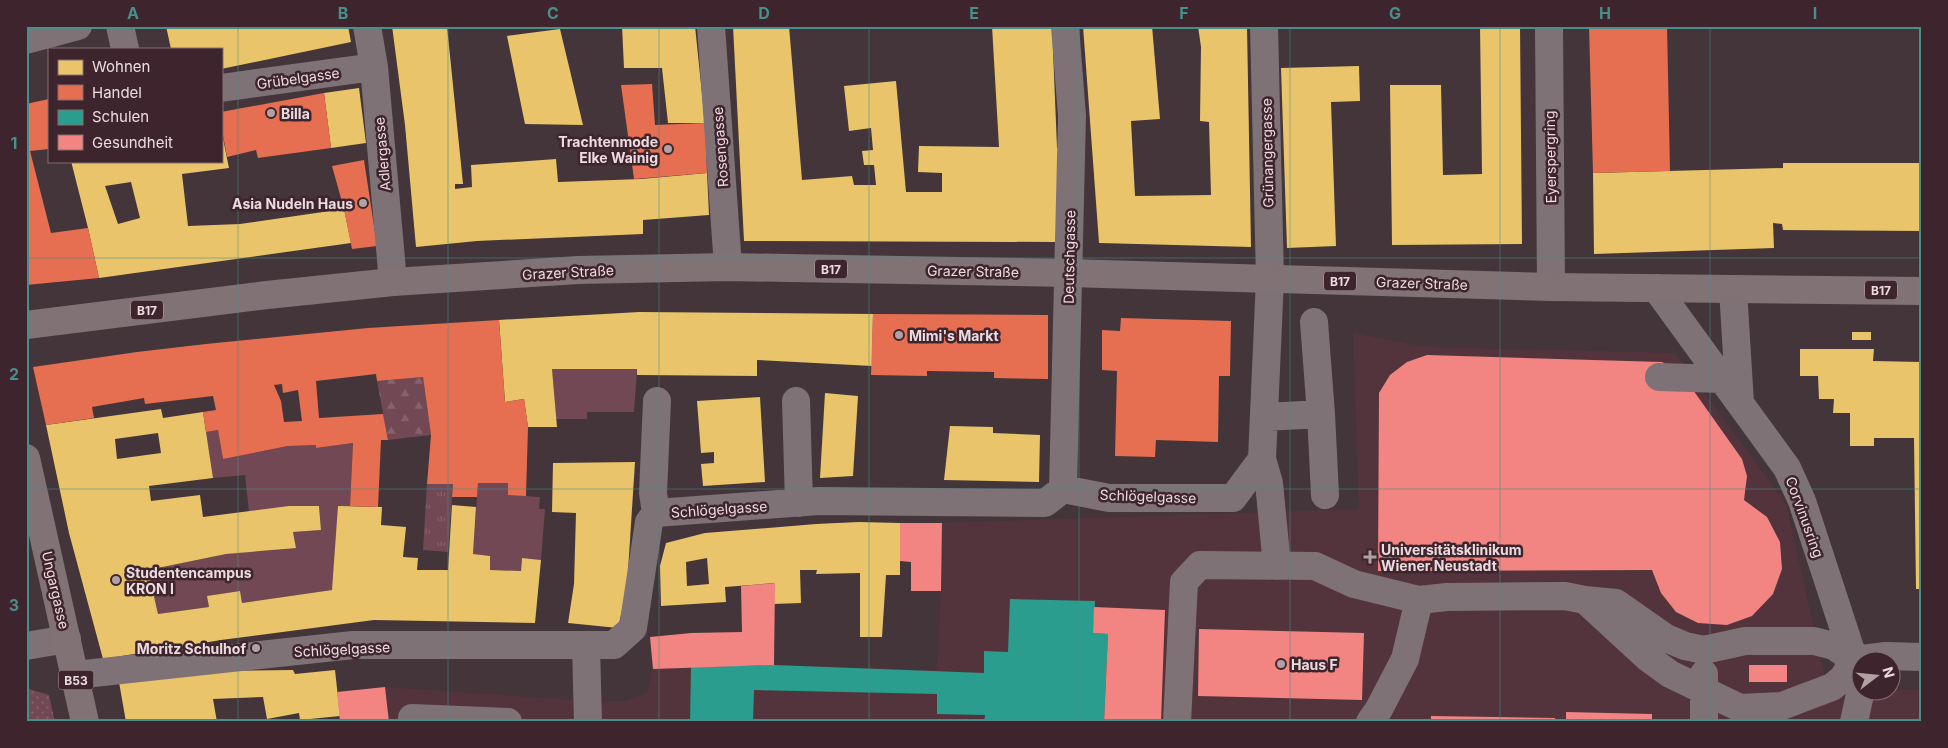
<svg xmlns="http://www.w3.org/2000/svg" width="1948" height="748" viewBox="0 0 1948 748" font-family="Inter,sans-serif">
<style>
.built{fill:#53343d}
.grass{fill:url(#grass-tufts)}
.forest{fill:url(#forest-firs)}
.park{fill:url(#park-dots)}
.garden{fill:#714854}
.homes{fill:#e9c46a;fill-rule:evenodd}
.shops{fill:#e76f51;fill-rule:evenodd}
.schools{fill:#2a9d8f}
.health{fill:#f28482}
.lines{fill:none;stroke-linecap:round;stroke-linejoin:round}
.minor{stroke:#7e7276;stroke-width:28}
.major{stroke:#817276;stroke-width:28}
.grid{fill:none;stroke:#468f8a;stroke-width:1;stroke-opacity:0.55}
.poi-dot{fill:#b1a1a5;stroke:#3e252d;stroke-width:2}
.labels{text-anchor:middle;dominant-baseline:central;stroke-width:5;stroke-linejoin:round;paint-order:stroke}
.shield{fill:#3e252d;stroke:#b8a4aa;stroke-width:1}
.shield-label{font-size:12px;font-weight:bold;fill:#ecdbdf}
.street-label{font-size:14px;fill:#ecdbdf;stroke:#3e252d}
.poi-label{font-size:14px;font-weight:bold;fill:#ecdbdf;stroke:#3e252d;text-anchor:start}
.neatline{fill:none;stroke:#468f8a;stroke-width:2}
.grid-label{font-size:16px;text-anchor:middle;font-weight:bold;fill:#468f8a}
</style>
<defs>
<pattern id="grass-tufts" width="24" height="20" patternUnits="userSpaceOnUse" patternTransform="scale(1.25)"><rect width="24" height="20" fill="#714854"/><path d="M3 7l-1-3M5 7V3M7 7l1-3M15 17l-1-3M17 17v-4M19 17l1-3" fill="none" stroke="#85626c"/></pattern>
<pattern id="forest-firs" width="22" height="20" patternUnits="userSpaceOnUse" patternTransform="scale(1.25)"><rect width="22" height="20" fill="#714854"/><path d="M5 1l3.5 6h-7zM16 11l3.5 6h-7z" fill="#85626c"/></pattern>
<pattern id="park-dots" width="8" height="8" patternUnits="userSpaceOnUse" patternTransform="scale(1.25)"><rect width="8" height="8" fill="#714854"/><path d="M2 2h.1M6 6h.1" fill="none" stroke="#85626c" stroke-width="1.8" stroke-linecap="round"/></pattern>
</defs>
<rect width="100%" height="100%" fill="#433539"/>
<path class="built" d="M 1353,333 L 1426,347 L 1675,353 L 1786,504 L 1828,690 L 1922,690 L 1922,722 L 389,722 L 385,687 L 588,701 L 626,701 L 647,693 L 653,669 L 774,665 L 937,670 L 941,591 L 942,523 L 1359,509 Z"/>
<path class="grass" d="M 427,484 L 453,484 L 448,552 L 423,550 Z"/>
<path class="forest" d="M 423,377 L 431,435 L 388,440 L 377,381 Z"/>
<path class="park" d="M 26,688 L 49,695 L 55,722 L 26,722 Z"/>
<path class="garden" d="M 552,369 L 637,369 L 634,412 L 587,412 L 587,419 L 556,419 Z
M 218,430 L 223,459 L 288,446 L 316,445 L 317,448 L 353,443 L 350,506 L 332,590 L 242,603 L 240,591 L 208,596 L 209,607 L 158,614 L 148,570 L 226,554 L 296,547 L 293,532 L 321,530 L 319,506 L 249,512 L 245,475 L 213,478 L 206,432 Z
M 478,483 L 508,483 L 526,496 L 540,497 L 539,509 L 545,509 L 541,560 L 522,558 L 521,571 L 490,570 L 490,556 L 473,554 Z"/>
<path class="homes" d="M 166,26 L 348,26 L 351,42 L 221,69 L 221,49 L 171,49 Z
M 392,26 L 447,26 L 463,184 L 455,184 L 455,189 L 472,187 L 471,165 L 556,159 L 558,182 L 641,179 L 707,173 L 709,215 L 643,220 L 643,234 L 477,241 L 416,247 L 405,125 Z
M 622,26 L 695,26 L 705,123 L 668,123 L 662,68 L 624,68 Z
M 733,26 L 789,26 L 802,180 L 852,176 L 854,185 L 876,185 L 874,165 L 864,165 L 862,151 L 873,150 L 871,128 L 849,131 L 844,86 L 896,81 L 906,192 L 942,192 L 942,173 L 918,172 L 919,146 L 999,147 L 992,26 L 1052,26 L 1057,148 L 1063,148 L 1057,242 L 744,241 Z
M 1083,26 L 1152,26 L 1160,119 L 1131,121 L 1135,196 L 1211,195 L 1209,122 L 1200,121 L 1201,47 L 1198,26 L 1247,26 L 1251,247 L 1099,243 Z
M 1480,26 L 1520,26 L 1522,244 L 1392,245 L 1390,85 L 1441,85 L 1443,175 L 1482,174 Z
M 560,29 L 583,125 L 525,124 L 507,36 Z
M 1359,66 L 1360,101 L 1331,102 L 1336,246 L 1287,248 L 1281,68 Z
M 359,88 L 366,143 L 331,148 L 324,93 Z
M 221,129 L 229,168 L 182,174 L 188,226 L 240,224 L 344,209 L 351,243 L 99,278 L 88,228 L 71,161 L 221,161 ZM 131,182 L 140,218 L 118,224 L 105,186 Z
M 1783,163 L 1922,163 L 1922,231 L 1783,230 L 1782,224 L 1773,223 L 1774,248 L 1594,254 L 1593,173 L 1783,168 Z
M 639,312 L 873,314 L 872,366 L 757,360 L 757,376 L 637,375 L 637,369 L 552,369 L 557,427 L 528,427 L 524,399 L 505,402 L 499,320 Z
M 1852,332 L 1871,332 L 1871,340 L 1852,340 Z
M 1800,349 L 1874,349 L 1873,361 L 1922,362 L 1922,589 L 1916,589 L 1914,438 L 1874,438 L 1874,446 L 1850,446 L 1850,413 L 1833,413 L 1834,399 L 1819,399 L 1818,376 L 1800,376 Z
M 825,393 L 858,396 L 853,476 L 820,478 Z
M 760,397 L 765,482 L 703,486 L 701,464 L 714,463 L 714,452 L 701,453 L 697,401 Z
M 161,409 L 163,418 L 203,412 L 213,478 L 149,486 L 151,501 L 200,495 L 203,517 L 289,506 L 319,506 L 321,530 L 293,532 L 296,548 L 226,554 L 148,570 L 158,614 L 209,607 L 207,596 L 240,591 L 242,603 L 332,590 L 338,506 L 382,507 L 381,525 L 406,527 L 403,557 L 418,558 L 417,570 L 448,570 L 452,505 L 476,507 L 473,554 L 490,556 L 490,570 L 521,571 L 522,558 L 541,560 L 535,623 L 374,620 L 221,640 L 103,659 L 69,533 L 46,425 ZM 158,433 L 161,453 L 117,459 L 115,439 Z
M 950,426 L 993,427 L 993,433 L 1040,435 L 1039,482 L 944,480 Z
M 635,462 L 627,587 L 618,628 L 568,623 L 574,584 L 576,513 L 552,512 L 553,463 Z
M 859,522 L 900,523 L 900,575 L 886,575 L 882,637 L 860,637 L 860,573 L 816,574 L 817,570 L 800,570 L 801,603 L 773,604 L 775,583 L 725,587 L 726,602 L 661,606 L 660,566 L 666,543 L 705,533 L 816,524 ZM 707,558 L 709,584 L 687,586 L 686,562 Z
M 293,670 L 295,674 L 335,670 L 340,716 L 300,720 L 299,713 L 267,719 L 263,697 L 213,699 L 217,722 L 126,722 L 119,682 L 209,671 Z"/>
<path class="shops" d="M 1589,26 L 1667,26 L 1670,171 L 1593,173 Z
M 652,84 L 655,125 L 705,123 L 707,173 L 634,179 L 621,85 Z
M 324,93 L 331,148 L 258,158 L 256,150 L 227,157 L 221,124 L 221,112 Z
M 49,99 L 49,149 L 30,151 L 51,233 L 88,228 L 99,278 L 26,285 L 26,104 Z
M 364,160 L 377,246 L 352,249 L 344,209 L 332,166 Z
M 873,314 L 1048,315 L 1048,379 L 994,378 L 994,372 L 927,371 L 927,376 L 871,375 Z
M 1121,318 L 1231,321 L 1230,376 L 1219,376 L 1218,442 L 1156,440 L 1155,457 L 1115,456 L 1117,371 L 1102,370 L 1102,330 L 1120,331 Z
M 499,320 L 505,402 L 524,399 L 528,427 L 526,496 L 508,495 L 508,483 L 478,483 L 477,497 L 452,497 L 453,484 L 427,484 L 431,435 L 423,377 L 377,381 L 376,374 L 316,381 L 319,418 L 383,414 L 388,440 L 381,440 L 378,507 L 350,506 L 353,443 L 316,448 L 316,445 L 288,446 L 223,459 L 218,430 L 206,432 L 203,412 L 216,410 L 213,396 L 145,404 L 144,398 L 92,407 L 94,418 L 46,425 L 33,367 L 137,352 L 206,344 L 368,328 ZM 282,384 L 283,393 L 298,390 L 302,421 L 284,422 L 281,401 L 274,385 Z"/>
<path class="schools" d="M 1010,599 L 1095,601 L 1093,633 L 1108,634 L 1104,722 L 984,722 L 985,715 L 937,714 L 937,694 L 754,690 L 753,722 L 690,722 L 691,667 L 774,665 L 984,673 L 984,651 L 1008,652 Z"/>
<path class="health" d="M 1427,355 L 1662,362 L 1681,373 L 1742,459 L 1747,476 L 1744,500 L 1767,517 L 1780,542 L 1782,569 L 1773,594 L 1752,616 L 1727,625 L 1698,623 L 1676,612 L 1661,593 L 1652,570 L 1378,571 L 1379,393 L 1390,375 L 1407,362 Z
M 900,523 L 942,523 L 941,591 L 911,591 L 911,562 L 900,561 Z
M 775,583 L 774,665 L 653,669 L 650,637 L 691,633 L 742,632 L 741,586 Z
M 1094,607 L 1165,610 L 1161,722 L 1104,722 L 1108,634 L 1093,633 Z
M 1199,629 L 1364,633 L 1362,700 L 1198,696 Z
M 1749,665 L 1787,665 L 1787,682 L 1749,682 Z
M 385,687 L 389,722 L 340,722 L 337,692 Z
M 1566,712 L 1652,714 L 1652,722 L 1566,722 Z
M 1431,716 L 1555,718 L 1555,722 L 1431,722 Z"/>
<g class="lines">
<path class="minor" d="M 120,26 L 125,49
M 367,26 L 374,67 L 393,282
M 711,26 L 728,267
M 1549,26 L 1551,287
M 26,40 L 78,26
M 221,88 L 374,67
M 1656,288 L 1787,468 L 1802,501 L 1854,660 L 1860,694 L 1854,722
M 1733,290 L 1740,403
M 1659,377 L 1722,379
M 796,401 L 799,503
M 1321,414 L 1325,495
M 1264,417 L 1321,414 L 1314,322
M 1262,459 L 1269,483 L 1277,566
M 1063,489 L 1072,116 L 1065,26
M 656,513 L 653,493 L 657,401
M 1585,600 L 1648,658 L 1670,674 L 1740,708 L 1782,706 L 1832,687 L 1843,678 L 1854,660
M 26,646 L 67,639
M 586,646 L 588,722
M 1854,660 L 1886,656 L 1922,657
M 1704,674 L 1704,722
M 75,675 L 353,645 L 614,645 L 633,628 L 649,522 L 656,513 L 819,501 L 1045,503 L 1063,489 L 1109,498 L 1233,498 L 1262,459 L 1270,279 L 1264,26
M 412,722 L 412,718 L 508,722
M 1177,722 L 1184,582 L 1200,565 L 1315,566 L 1354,584 L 1419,600 L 1447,597 L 1565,596 L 1585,600 L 1616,603 L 1666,638 L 1685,646 L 1704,650 L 1745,641 L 1814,641 L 1834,646 L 1854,660
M 1370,722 L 1379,709 L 1405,659 L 1419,600"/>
<path class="major" d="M 26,325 L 267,295 L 393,282 L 578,270 L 728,267 L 1069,273 L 1551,287 L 1922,291
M 26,458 L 85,722"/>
</g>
<path class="grid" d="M 238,26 L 238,722M 448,26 L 448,722M 659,26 L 659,722M 869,26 L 869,722M 1079,26 L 1079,722M 1290,26 L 1290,722M 1500,26 L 1500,722M 1710,26 L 1710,722M 26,258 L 1922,258M 26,489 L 1922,489"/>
<g class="poi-dot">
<circle cx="271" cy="113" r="5"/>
<circle cx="668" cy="149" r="5"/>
<circle cx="363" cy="203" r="5"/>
<circle cx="899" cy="335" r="5"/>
<path d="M1367.5 549.5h5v5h5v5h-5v5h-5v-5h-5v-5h5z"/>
<circle cx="116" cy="580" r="5"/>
<circle cx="256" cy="648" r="5"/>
<circle cx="1281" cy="664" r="5"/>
</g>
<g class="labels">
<g class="shield">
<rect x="815" y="259.5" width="32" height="19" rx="4"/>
<rect x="1324" y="271.5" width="32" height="19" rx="4"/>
<rect x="1865" y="280.5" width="32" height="19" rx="4"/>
<rect x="131" y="300.5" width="32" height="19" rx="4"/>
<rect x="58.5" y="670.5" width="35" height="19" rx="4"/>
</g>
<g class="shield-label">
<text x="831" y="269">B17</text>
<text x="1340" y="281">B17</text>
<text x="1881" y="290">B17</text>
<text x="147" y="310">B17</text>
<text x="76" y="680">B53</text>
</g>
<g class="street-label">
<text transform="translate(298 78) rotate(-8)">Grübelgasse</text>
<text transform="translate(720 147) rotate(-94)">Rosengasse</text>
<text transform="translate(1267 153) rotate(-91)">Grünangergasse</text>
<text transform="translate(382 154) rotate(-95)">Adlergasse</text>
<text transform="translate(1550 157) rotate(-91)">Eyerspergring</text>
<text transform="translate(1069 257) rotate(-89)">Deutschgasse</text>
<text transform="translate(973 271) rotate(1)">Grazer Straße</text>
<text transform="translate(568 272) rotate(-3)">Grazer Straße</text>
<text transform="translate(1422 283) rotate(2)">Grazer Straße</text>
<text transform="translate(1148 496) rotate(2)">Schlögelgasse</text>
<text transform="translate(719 509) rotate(-4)">Schlögelgasse</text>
<text transform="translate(1805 517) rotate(70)">Corvinusring</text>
<text transform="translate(56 590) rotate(77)">Ungargasse</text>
<text transform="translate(342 649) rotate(-3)">Schlögelgasse</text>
</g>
<g class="poi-label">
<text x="281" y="113">Billa</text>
<text x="658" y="141" text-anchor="end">Trachtenmode<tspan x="658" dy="16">Elke Wainig</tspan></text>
<text x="353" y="203" text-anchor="end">Asia Nudeln Haus</text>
<text x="909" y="335">Mimi's Markt</text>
<text x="1381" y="549">Universitätsklinikum<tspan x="1381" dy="16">Wiener Neustadt</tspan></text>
<text x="126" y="572">Studentencampus<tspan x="126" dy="16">KRON I</tspan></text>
<text x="246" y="648" text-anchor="end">Moritz Schulhof</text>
<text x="1291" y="664">Haus F</text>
</g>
</g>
<rect width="1948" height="748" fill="none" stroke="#3e252d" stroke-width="55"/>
<rect x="48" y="48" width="175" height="115" fill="#3e252d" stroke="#846e74"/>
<rect x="58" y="60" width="25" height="15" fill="#e9c46a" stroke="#846e74"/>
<text x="92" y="72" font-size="15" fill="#ecdbdf">Wohnen</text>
<rect x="58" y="85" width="25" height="15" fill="#e76f51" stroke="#846e74"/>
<text x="92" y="98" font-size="15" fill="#ecdbdf">Handel</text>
<rect x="58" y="110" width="25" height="15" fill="#2a9d8f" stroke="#846e74"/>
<text x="92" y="122" font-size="15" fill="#ecdbdf">Schulen</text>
<rect x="58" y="135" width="25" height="15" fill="#f28482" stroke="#846e74"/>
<text x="92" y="148" font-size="15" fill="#ecdbdf">Gesundheit</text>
<g transform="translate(1876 676) rotate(74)"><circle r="24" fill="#3e252d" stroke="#846e74"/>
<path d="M0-4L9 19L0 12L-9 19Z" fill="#b1a1a5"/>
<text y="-8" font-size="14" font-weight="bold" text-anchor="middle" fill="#ecdbdf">N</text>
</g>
<rect x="28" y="28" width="1892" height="692" class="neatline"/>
<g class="grid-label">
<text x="133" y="19">A</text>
<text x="343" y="19">B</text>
<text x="553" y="19">C</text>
<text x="764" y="19">D</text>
<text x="974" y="19">E</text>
<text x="1184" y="19">F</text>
<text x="1395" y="19">G</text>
<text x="1605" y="19">H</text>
<text x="1815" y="19">I</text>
<text x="14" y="149">1</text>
<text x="14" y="380">2</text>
<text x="14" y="611">3</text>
</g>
</svg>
